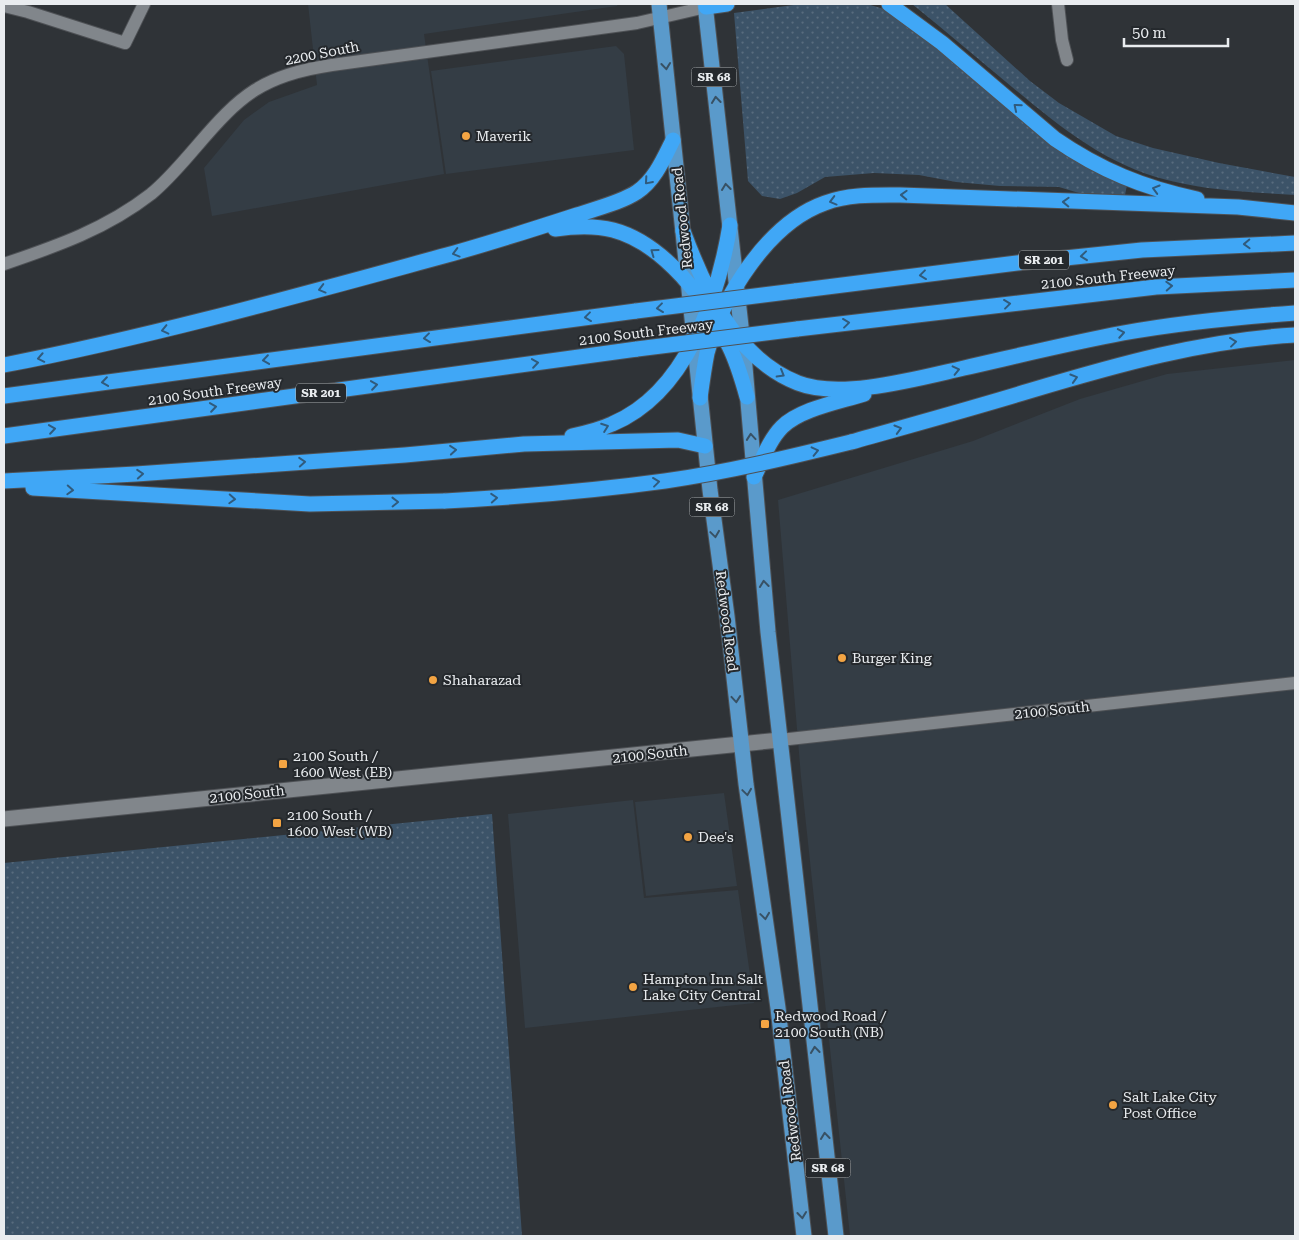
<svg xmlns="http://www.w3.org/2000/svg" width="1299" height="1240" viewBox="0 0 1299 1240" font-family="'Roboto Serif',serif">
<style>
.built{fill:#343d45}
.grass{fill:url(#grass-dots)}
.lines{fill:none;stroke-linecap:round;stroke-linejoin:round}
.street-casing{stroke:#4e5155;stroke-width:14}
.secondary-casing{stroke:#4e5155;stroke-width:17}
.primary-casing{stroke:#4e5155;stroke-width:17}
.highway-casing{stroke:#4e5155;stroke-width:17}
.street{stroke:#81868b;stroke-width:12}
.secondary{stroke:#81868b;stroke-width:15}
.primary{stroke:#5a9acb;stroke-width:15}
.highway{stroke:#40a7f6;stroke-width:15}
.highway-bridge-casing{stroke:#4e5155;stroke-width:17;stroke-linecap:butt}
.highway-bridge{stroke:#40a7f6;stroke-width:15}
.oneway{stroke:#385164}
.oneway2{stroke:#305b7d}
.poi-dot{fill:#f3a443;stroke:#25292d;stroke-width:2}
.labels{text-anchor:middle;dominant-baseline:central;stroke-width:4;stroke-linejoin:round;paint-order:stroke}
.shield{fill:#25292d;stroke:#aeb2b5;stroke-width:1}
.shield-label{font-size:12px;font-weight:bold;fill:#e9ecef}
.street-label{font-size:14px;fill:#e9ecef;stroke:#25292d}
.poi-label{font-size:14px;fill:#e9ecef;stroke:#25292d;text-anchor:start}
</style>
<defs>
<pattern id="grass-dots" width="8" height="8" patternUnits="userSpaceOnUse" patternTransform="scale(1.25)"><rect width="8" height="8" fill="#3c5368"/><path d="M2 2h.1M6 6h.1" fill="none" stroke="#586c7e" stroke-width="1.8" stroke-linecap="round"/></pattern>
</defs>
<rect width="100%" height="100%" fill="#2f3337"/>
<path class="built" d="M 308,4 L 618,4 L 617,6 L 424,34 L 444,174 L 212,216 L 204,168 L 244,120 L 269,102 L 317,85 Z
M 616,46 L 624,54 L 634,150 L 446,174 L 431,71 Z
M 1295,360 L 1295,1236 L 850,1236 L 801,777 L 778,500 L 973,441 L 1080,399 L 1167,374 Z
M 724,793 L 737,886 L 646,896 L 635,802 Z
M 633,800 L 644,898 L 738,890 L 754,1003 L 525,1028 L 508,814 Z"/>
<path class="grass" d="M 801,4 L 867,4 L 884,9 L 1127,185 L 1125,195 L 1079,193 L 1059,187 L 1000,186 L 956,182 L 919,175 L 874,173 L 825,177 L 797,193 L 780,199 L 762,196 L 748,181 L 734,13 Z
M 912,4 L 945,4 L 1030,81 L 1059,103 L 1116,136 L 1153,148 L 1219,163 L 1295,177 L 1295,195 C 1252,192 1209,191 1167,180 C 1106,165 1059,126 1012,87 C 978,59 946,31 912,4 Z
M 492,814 L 522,1236 L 4,1236 L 4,863 Z"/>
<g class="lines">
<g class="street-casing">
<path id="street" d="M 1058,4 L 1062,40 L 1067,60
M 4,6 L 28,12 L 125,43 L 144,4
M 4,264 C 57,246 106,229 151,194 C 168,180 182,163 196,147 C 240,95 263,75 332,65 L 637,23 L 706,7
M 780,740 L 1295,683"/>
</g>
<g class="secondary-casing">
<path id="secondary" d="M 4,819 L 780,740"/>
</g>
<g class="primary-casing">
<path id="primary" d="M 659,4 L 710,490 L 727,616 L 746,784 L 778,1008 L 804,1236
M 705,4 L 743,344 L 768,632 L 836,1236"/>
</g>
<g class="highway-casing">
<path id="highway" d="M 889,4 L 942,43 L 1055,139 C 1100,170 1144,188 1197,199
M 706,7 L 727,4
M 555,229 C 575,226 594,225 613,230 C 663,243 708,301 729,346 C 737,362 742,379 747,397
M 683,231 C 705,290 735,358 798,383 C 841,400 919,378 964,368 C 1017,356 1070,343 1123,333 C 1179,323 1238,317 1295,313
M 795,291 L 1017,263 L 1142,250 L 1295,243
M 797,329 L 1156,287 L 1295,280
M 4,365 C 154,336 300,295 447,255 C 491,243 534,229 577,215 C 597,208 620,203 637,192 C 655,180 664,158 673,140
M 4,396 L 636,311
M 700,398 C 702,383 704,368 707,353 C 722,297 768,223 825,203 C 849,194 875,195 900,195 L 1238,207 L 1295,213
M 4,436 L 637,349
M 572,436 C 586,433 599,430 612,424 C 686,393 718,298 730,225
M 851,442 C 911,425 970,409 1029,391 C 1116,365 1204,340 1295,335
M 754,477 C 762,461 769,440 782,427 C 800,409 839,402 864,394
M 4,481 L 136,474 L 405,455 L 524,444 L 678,440 L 705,446
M 33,488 L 310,504 L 445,501"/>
</g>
<use href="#street" class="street"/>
<use href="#secondary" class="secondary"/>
<use href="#primary" class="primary"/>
<use href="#highway" class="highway"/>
<g class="highway-bridge-casing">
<path id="highway-bridge" d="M 636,311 L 795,291
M 637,349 L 797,329
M 445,501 C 519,497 592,491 665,481 C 728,472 790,457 851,442"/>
</g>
<use href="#highway-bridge" class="highway-bridge"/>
</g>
<defs><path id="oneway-chevron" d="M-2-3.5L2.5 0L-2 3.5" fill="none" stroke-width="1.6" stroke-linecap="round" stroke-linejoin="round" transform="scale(1.25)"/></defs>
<g class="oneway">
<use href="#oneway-chevron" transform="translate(666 66) rotate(84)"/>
<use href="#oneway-chevron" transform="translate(716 100) rotate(-96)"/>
<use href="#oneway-chevron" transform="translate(726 187) rotate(-97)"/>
<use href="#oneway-chevron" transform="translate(751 437) rotate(-95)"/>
<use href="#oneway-chevron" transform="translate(715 534) rotate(82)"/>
<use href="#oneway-chevron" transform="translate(764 584) rotate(-96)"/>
<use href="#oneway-chevron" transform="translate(736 699) rotate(85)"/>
<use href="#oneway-chevron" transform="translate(747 792) rotate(82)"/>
<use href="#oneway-chevron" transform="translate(765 916) rotate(82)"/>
<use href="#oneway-chevron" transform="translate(815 1050) rotate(-96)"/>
<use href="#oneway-chevron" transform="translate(825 1136) rotate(-96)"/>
<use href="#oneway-chevron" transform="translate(802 1215) rotate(84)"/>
</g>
<g class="oneway2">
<use href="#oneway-chevron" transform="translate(1017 107) rotate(-140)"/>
<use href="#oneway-chevron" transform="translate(648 181) rotate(131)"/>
<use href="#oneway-chevron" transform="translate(1156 189) rotate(-164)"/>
<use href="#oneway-chevron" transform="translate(904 195) rotate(-178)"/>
<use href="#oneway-chevron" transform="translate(833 201) rotate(165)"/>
<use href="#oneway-chevron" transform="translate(1066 202) rotate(-178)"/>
<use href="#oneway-chevron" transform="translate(1247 244) rotate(178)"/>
<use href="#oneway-chevron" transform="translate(654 252) rotate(-144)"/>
<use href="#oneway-chevron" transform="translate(456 253) rotate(165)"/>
<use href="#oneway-chevron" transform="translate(1084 256) rotate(174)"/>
<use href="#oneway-chevron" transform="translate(923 275) rotate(173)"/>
<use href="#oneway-chevron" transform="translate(1169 286) rotate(-3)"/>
<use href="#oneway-chevron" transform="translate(322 289) rotate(165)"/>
<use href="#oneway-chevron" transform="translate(1007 304) rotate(-7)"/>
<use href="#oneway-chevron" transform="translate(660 308) rotate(173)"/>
<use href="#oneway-chevron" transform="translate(588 317) rotate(173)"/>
<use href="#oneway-chevron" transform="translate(846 323) rotate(-7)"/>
<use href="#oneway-chevron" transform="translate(165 330) rotate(167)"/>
<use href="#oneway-chevron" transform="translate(1121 333) rotate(-10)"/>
<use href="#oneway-chevron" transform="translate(427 338) rotate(173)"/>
<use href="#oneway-chevron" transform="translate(1233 342) rotate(-7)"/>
<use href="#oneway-chevron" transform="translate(41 358) rotate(169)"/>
<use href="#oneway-chevron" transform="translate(266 360) rotate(172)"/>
<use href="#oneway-chevron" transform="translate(535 363) rotate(-8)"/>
<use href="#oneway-chevron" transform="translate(956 370) rotate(-13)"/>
<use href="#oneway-chevron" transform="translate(781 374) rotate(30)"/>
<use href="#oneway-chevron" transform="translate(1074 378) rotate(-17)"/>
<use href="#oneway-chevron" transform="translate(105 382) rotate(172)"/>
<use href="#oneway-chevron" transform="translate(374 385) rotate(-8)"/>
<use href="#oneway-chevron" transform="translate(213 407) rotate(-8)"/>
<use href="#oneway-chevron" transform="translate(605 427) rotate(-20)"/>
<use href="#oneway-chevron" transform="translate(52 429) rotate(-8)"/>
<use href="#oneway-chevron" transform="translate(898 429) rotate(-16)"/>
<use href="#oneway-chevron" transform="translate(453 450) rotate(-5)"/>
<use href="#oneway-chevron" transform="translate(815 451) rotate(-13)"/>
<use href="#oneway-chevron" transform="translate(302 462) rotate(-4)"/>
<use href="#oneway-chevron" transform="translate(140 474) rotate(-4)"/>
<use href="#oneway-chevron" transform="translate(656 482) rotate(-7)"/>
<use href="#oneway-chevron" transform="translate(70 490) rotate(3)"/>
<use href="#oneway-chevron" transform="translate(494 498) rotate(-4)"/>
<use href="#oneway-chevron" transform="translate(232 499) rotate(3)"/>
<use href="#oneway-chevron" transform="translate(395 502) rotate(-1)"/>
</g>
<g class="poi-dot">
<circle cx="466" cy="136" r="5"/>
<circle cx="842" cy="658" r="5"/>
<circle cx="433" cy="680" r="5"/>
<rect x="278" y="759" width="10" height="10" rx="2.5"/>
<rect x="272" y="818" width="10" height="10" rx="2.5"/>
<circle cx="688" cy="837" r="5"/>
<circle cx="633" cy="987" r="5"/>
<rect x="760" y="1019" width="10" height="10" rx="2.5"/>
<circle cx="1113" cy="1105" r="5"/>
</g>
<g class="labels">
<g class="shield">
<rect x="691.5" y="67.5" width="45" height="19" rx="4"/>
<rect x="1019" y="250.5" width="50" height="19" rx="4"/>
<rect x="296" y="383.5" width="50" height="19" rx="4"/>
<rect x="689.5" y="497.5" width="45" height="19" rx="4"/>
<rect x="805.5" y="1158.5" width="45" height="19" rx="4"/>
</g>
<g class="shield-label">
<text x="714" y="77">SR 68</text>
<text x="1044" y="260">SR 201</text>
<text x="321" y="393">SR 201</text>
<text x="712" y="507">SR 68</text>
<text x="828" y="1168">SR 68</text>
</g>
<g class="street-label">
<text transform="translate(322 53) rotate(-11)">2200 South</text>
<text transform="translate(682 218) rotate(-96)">Redwood Road</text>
<text transform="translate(1108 277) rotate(-6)">2100 South Freeway</text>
<text transform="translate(646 332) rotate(-7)">2100 South Freeway</text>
<text transform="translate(215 391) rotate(-8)">2100 South Freeway</text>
<text transform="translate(727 621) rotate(83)">Redwood Road</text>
<text transform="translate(1052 710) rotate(-6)">2100 South</text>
<text transform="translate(650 754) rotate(-6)">2100 South</text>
<text transform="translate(247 794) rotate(-6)">2100 South</text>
<text transform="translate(790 1111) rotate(-97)">Redwood Road</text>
</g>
<g class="poi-label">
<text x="476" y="136">Maverik</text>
<text x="852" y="658">Burger King</text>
<text x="443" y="680">Shaharazad</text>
<text x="293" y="756">2100 South /<tspan x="293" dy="16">1600 West (EB)</tspan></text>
<text x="287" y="815">2100 South /<tspan x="287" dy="16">1600 West (WB)</tspan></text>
<text x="698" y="837">Dee's</text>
<text x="643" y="979">Hampton Inn Salt<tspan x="643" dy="16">Lake City Central</tspan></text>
<text x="775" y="1016">Redwood Road /<tspan x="775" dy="16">2100 South (NB)</tspan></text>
<text x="1123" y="1097">Salt Lake City<tspan x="1123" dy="16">Post Office</tspan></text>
</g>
</g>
<rect width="1299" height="1240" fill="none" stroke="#e9ecef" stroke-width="10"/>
<path d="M1124 38v8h104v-8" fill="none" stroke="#e9ecef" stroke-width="2.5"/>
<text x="1132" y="38" font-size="15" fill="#e9ecef" stroke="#25292d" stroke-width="4" paint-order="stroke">50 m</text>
</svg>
